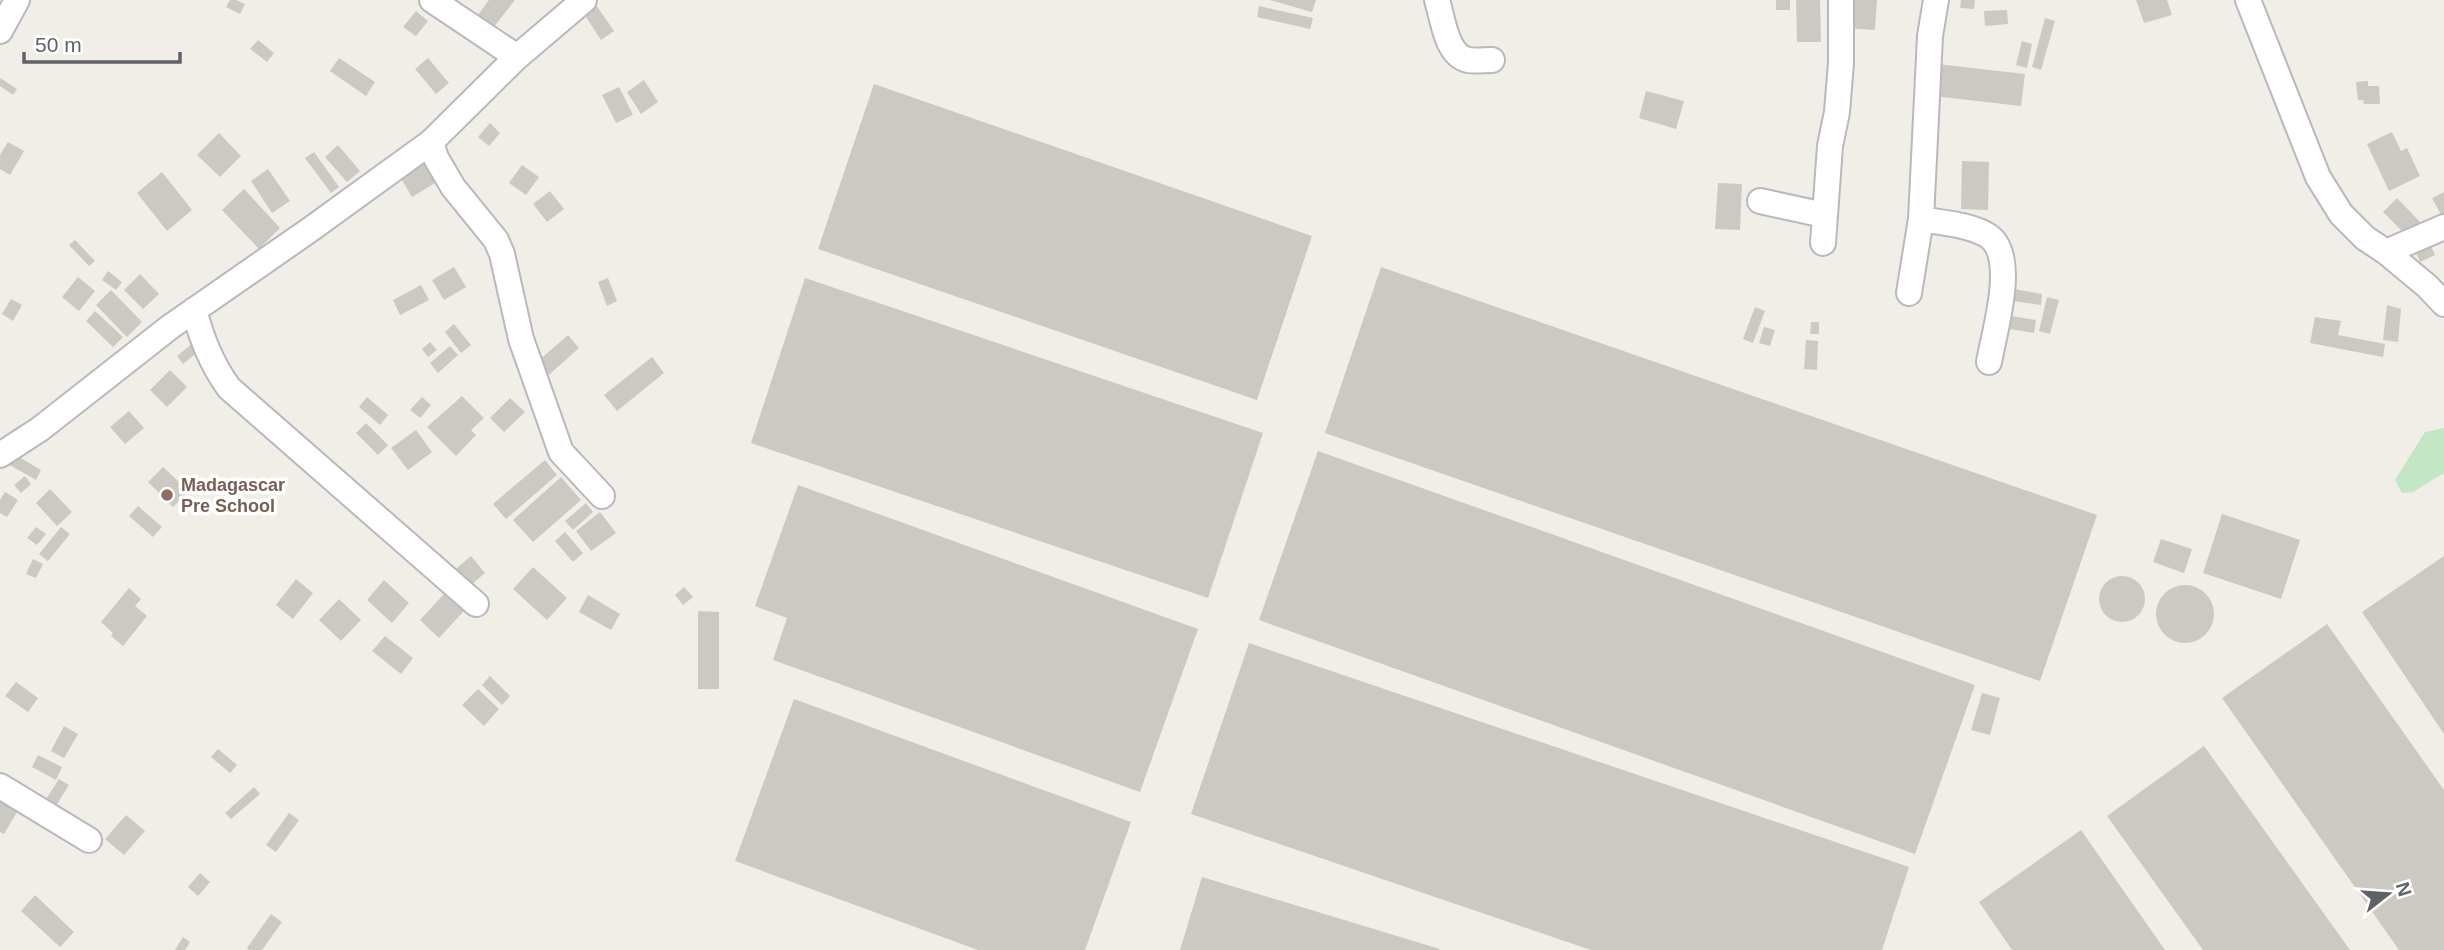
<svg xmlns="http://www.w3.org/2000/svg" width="2444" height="950" viewBox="0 0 2444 950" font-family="Helvetica,sans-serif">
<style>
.green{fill:#c3e7c4}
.building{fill:#ccc9c3}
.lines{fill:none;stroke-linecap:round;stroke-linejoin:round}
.minor-casing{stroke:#b7b9bd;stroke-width:28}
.minor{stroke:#fff;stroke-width:24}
.education-dot{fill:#8d6e63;stroke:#fff;stroke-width:2.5}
.labels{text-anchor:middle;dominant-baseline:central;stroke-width:7;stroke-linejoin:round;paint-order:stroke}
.education-label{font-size:18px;font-weight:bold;fill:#785e54;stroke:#fff;text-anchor:start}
</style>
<rect width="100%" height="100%" fill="#f0eee6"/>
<path class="green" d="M 2444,428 L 2444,473 L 2413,492 L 2402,493 L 2395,480 L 2425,432 Z"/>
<path class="building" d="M 230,0 L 236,0 L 245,4 L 240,14 L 226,7 Z
M 489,0 L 515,0 L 493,28 L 477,16 Z
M 1270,0 L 1316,0 L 1312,12 Z
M 1776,0 L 1790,0 L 1790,10 L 1776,10 Z
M 1796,0 L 1820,0 L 1821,42 L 1797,42 Z
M 1847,0 L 1877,0 L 1875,30 L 1845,28 Z
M 1961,0 L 1975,0 L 1974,9 L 1960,8 Z
M 2136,0 L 2167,0 L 2172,15 L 2144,23 Z
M 594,2 L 614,31 L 601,40 L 582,11 Z
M 1259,6 L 1313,18 L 1310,29 L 1257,17 Z
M 2007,10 L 2008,24 L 1985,26 L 1984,11 Z
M 416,11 L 428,21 L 416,36 L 403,27 Z
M 2045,18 L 2055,21 L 2041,70 L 2032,67 Z
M 258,40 L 274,53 L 267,62 L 250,49 Z
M 2022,41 L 2032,44 L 2027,68 L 2016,65 Z
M 339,58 L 375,82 L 366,96 L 330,71 Z
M 428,58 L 449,83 L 436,94 L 415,69 Z
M 1937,64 L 2025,74 L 2021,106 L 1933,96 Z
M 0,78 L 17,89 L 13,95 L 0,86 Z
M 644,80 L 658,102 L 641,114 L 627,92 Z
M 2368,81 L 2368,86 L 2379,86 L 2380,104 L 2364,104 L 2363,100 L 2358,100 L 2356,82 Z
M 874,84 L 1312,236 L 1257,400 L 818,249 Z
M 619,87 L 633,115 L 616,123 L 602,95 Z
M 1646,91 L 1684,101 L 1676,129 L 1639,118 Z
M 490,123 L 500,133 L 489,146 L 478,137 Z
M 2392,132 L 2401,151 L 2407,148 L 2420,176 L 2389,191 L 2367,144 Z
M 219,133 L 241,156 L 220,177 L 197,155 Z
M 8,142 L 24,151 L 10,175 L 0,169 L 0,155 Z
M 338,145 L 360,171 L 347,182 L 325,157 Z
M 314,152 L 339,187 L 331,193 L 305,158 Z
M 422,161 L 435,183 L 412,197 L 399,175 Z
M 1962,161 L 1989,162 L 1988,210 L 1961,209 Z
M 522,165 L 539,177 L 526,195 L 509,183 Z
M 268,169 L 290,201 L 272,213 L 251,181 Z
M 162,172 L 192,210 L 167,231 L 137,193 Z
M 1718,183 L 1742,184 L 1740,230 L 1715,229 Z
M 244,189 L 280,228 L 259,249 L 222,210 Z
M 550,191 L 564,209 L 547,222 L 533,204 Z
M 2444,192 L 2444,220 L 2432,198 Z
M 2397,198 L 2421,223 L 2408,237 L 2383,212 Z
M 75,240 L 95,261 L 89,266 L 69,245 Z
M 2429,241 L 2435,255 L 2420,262 L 2414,248 Z
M 454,267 L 466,287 L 444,300 L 432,280 Z
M 1381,267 L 2097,515 L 2040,681 L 1325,433 Z
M 108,271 L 122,282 L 116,290 L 102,280 Z
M 140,274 L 159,294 L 143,309 L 124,290 Z
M 78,277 L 95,291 L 79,311 L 62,297 Z
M 608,278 L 617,301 L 607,306 L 598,282 Z
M 805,278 L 1263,433 L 1208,598 L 751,443 Z
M 421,285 L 429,300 L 400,315 L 393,300 Z
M 2014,289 L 2042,294 L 2041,305 L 2012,301 Z
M 111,290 L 142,322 L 127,337 L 96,305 Z
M 2047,297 L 2059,300 L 2050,334 L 2039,331 Z
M 11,299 L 22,305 L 13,321 L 2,314 Z
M 2387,305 L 2401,309 L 2398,342 L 2383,340 Z
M 1755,307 L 1765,311 L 1753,343 L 1743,339 Z
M 95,311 L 123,337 L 113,347 L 86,321 Z
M 2005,315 L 2036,320 L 2034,333 L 2003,328 Z
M 2315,317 L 2341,321 L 2338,335 L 2385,344 L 2383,357 L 2310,343 Z
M 1811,322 L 1819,322 L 1819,334 L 1810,334 Z
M 454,324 L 471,345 L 461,353 L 445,332 Z
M 1764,327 L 1775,330 L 1770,346 L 1759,343 Z
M 568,335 L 579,348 L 542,381 L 530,368 Z
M 1806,340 L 1818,341 L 1817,370 L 1804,369 Z
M 430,342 L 437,350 L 428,357 L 422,349 Z
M 193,343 L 199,351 L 183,364 L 177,356 Z
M 450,346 L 458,355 L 438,373 L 430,363 Z
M 652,357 L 664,373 L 617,411 L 604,395 Z
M 170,370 L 187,387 L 167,407 L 150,390 Z
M 462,396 L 484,418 L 471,430 L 476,435 L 456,456 L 427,427 Z
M 367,397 L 388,415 L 380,425 L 359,407 Z
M 422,397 L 431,405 L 420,418 L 410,410 Z
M 510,398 L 525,412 L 504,432 L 490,418 Z
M 129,411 L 144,428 L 125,444 L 110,427 Z
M 366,423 L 388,445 L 378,455 L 356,433 Z
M 416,430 L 432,452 L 408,470 L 391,448 Z
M 1318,451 L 1975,685 L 1915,854 L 1259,620 Z
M 14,454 L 41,470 L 36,480 L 8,464 Z
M 545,460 L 557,475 L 506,519 L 493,504 Z
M 163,467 L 189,491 L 173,507 L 148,482 Z
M 25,476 L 31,484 L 21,493 L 14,485 Z
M 561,477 L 581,500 L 533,542 L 513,520 Z
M 798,485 L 1198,629 L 1140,792 L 773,660 L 787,618 L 755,606 Z
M 50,489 L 72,512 L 57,526 L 36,503 Z
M 5,492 L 18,500 L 7,517 L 0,513 L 0,500 Z
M 586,503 L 593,512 L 573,530 L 565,521 Z
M 138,506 L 162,527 L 153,537 L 129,516 Z
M 600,512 L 616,533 L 591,551 L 576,531 Z
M 2222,514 L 2300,540 L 2281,599 L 2203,573 Z
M 36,527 L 46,534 L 37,545 L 27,538 Z
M 61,527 L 70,534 L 48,561 L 39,554 Z
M 565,532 L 583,553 L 573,562 L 555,541 Z
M 2161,539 L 2192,549 L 2184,573 L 2153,562 Z
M 471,556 L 485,573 L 465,590 L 451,573 Z
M 2444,556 L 2444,734 L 2362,612 Z
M 33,559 L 43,564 L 36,578 L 26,574 Z
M 533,567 L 567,598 L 547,620 L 513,589 Z
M2099 599a23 23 0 1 1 46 0a23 23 0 1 1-46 0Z
M 296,579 L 313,593 L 293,619 L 276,605 Z
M 384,580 L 409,603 L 392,623 L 367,600 Z
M2156 614a29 29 0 1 1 58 0a29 29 0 1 1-58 0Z
M 684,587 L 693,597 L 683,605 L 675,595 Z
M 129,588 L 141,599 L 135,606 L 147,616 L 123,646 L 111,636 L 113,633 L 101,622 Z
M 445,593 L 464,611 L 439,638 L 420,620 Z
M 588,595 L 620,614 L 611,630 L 579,612 Z
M 339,599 L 361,620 L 341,641 L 319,620 Z
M 698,611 L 719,612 L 719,689 L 698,689 Z
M 2327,624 L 2444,790 L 2444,950 L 2399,950 L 2222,698 Z
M 385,636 L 413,658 L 401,674 L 372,651 Z
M 1249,643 L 1909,867 L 1882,950 L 1591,950 L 1191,814 Z
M 490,676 L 510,696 L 502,705 L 482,685 Z
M 16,682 L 38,698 L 28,712 L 5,696 Z
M 478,689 L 499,709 L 484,726 L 462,705 Z
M 1982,693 L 2000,698 L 1990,735 L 1971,730 Z
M 794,699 L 1131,822 L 1085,950 L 978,950 L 735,861 Z
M 64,726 L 78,734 L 64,758 L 51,751 Z
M 2204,746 L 2350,950 L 2203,950 L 2107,816 Z
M 218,749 L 237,765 L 230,773 L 211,757 Z
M 38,755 L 62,767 L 56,780 L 32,767 Z
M 59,779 L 69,785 L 54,809 L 44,802 Z
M 254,787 L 260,794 L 231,819 L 225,813 Z
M 0,795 L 20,807 L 4,834 L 0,832 Z
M 289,813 L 299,820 L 276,852 L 266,845 Z
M 126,815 L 145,831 L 124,855 L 105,839 Z
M 2081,830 L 2165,950 L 2012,950 L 1979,902 Z
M 200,873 L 210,882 L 198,896 L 188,887 Z
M 1202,877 L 1440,949 L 1439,950 L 1180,950 Z
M 35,895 L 74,932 L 60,947 L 21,911 Z
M 271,914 L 282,922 L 262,950 L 249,950 L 247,948 Z
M 183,937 L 190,942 L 185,950 L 175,950 Z"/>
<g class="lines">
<g class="minor-casing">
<path id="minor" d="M 432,0 L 517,57 L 584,0
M 1437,0 C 1443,19 1446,55 1468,60 C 1475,61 1484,60 1492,60
M 1936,0 L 1930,36 L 1921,219 C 1942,223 1966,224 1985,234 C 2020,251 1994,332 1989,362
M 2248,0 L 2318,177 L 2341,214 L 2365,238 L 2386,252 L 2427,286 L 2444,304
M 0,31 L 17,0
M 431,142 L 436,158 L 453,187 L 496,240 L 502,254 L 521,339 L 561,452 L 602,496
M 1760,201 L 1824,215
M 1823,243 L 1830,146 L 1837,112 L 1841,63 L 1841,0
M 2386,252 L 2444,227
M 1909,293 L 1921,219
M 194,310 C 202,339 211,363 229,388 L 476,604
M 0,455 L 40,429 L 170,327 L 311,229 L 431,142 L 517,57
M 0,786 L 89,840"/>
</g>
<use href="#minor" class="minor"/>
</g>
<circle class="education-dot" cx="167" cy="495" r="7"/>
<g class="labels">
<g class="education-label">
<text x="181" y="485">Madagascar<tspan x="181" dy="21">Pre School</tspan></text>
</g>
</g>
<g transform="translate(2388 894) rotate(73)" stroke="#ffffff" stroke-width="5" paint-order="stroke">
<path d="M0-5L12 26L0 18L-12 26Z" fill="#5e6267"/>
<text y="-10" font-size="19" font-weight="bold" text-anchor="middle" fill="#5e6267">N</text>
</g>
<path d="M24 52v10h156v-10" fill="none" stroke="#5e6267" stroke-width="3.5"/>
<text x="35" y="52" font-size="21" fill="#5e6267" stroke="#ffffff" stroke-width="5" paint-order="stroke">50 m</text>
</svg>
